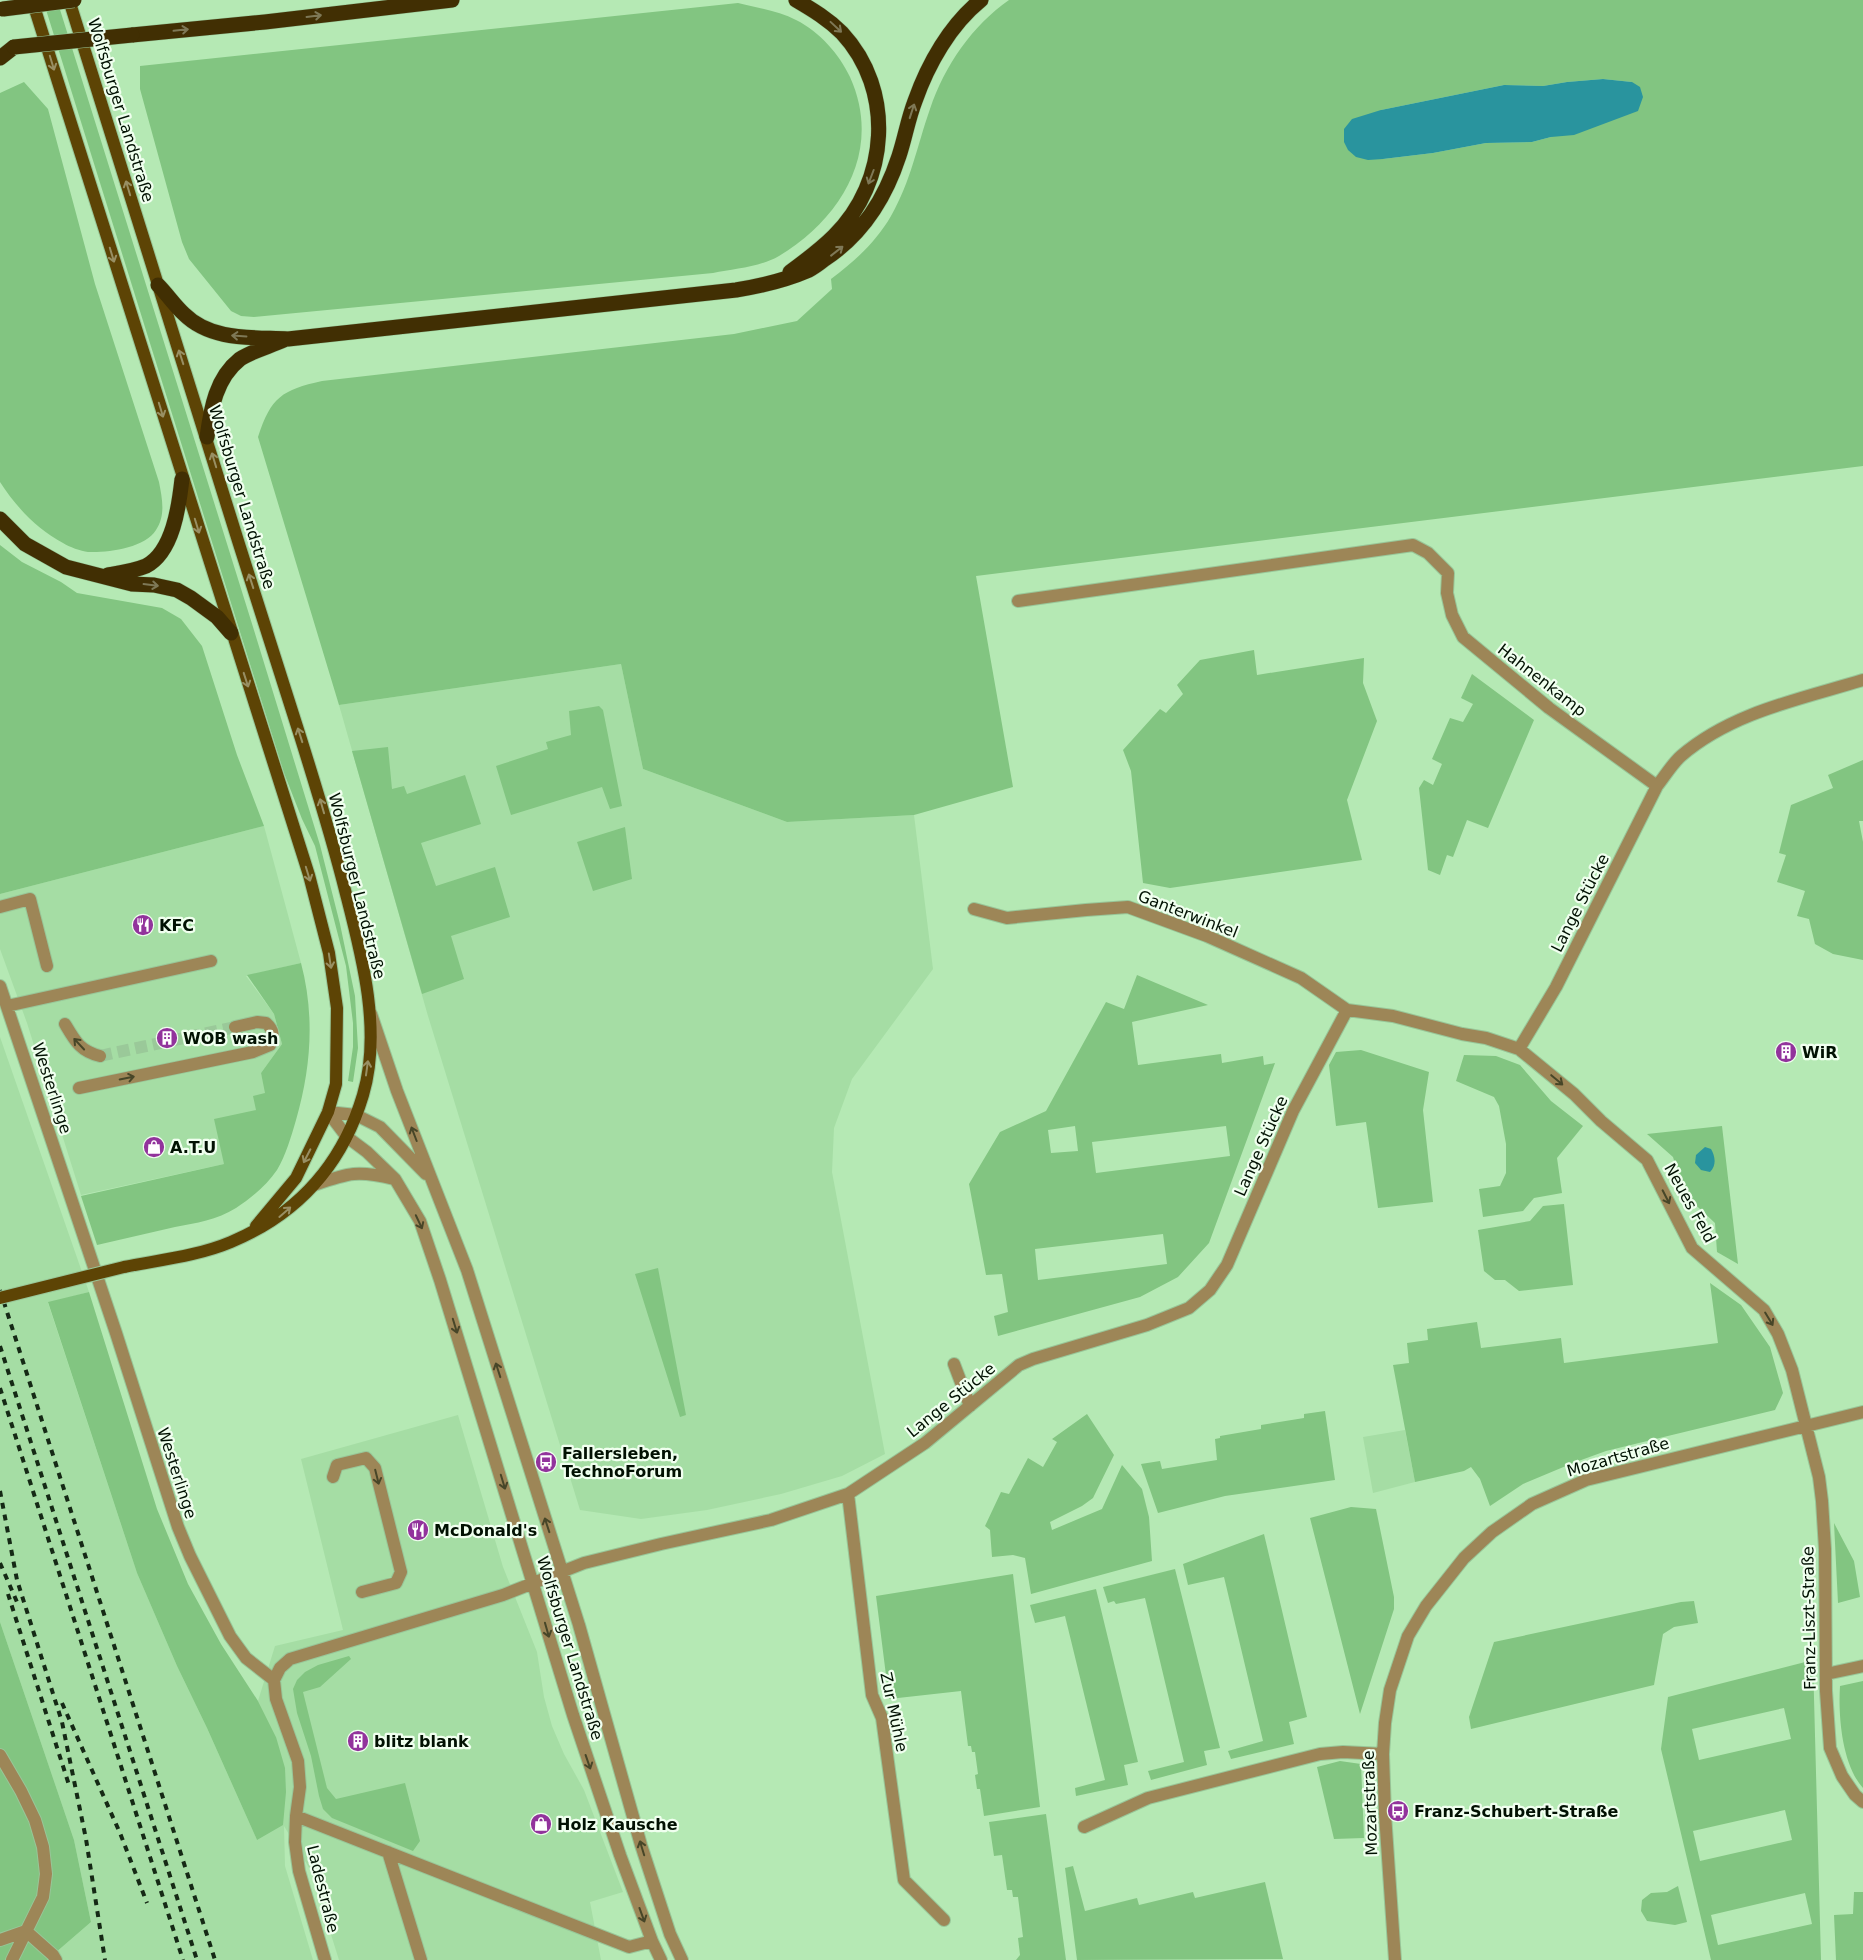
<svg xmlns="http://www.w3.org/2000/svg" width="1863" height="1960" viewBox="0 0 1863 1960" font-family="'DejaVu Sans',sans-serif">
<style>
.built{fill:#a5dda4}
.green{fill:#82c581;fill-rule:evenodd}
.water{fill:#29949e}
.lines{fill:none;stroke-linecap:round;stroke-linejoin:round}
.minor-tunnel{stroke:#9ac999;stroke-width:12;stroke-dasharray:12 6;stroke-linecap:butt}
.minor-casing{stroke:#98c698;stroke-width:14}
.major-casing{stroke:#98c698;stroke-width:14}
.highway-casing{stroke:#98c698;stroke-width:16}
.minor{stroke:#9d8657;stroke-width:12}
.major{stroke:#5d4405;stroke-width:12}
.highway{stroke:#412f03;stroke-width:15}
.rail{stroke:#152915;stroke-width:4;stroke-dasharray:6 6;stroke-linecap:butt}
.major-bridge-casing{stroke:#98c698;stroke-width:14;stroke-linecap:butt}
.highway-bridge-casing{stroke:#98c698;stroke-width:16;stroke-linecap:butt}
.major-bridge{stroke:#5d4405;stroke-width:12}
.highway-bridge{stroke:#412f03;stroke-width:15}
.oneway{stroke:#7e7856}
.oneway2{stroke:#988f63}
.oneway3{stroke:#474628}
.labels{text-anchor:middle;dominant-baseline:central;stroke-width:4.5;stroke-linejoin:round;paint-order:stroke}
.street-label{font-size:16px;fill:#011102;stroke:#f0ffef}
.poi-label{font-size:16px;font-weight:bold;fill:#011102;stroke:#f0ffef;text-anchor:start}
</style>
<rect width="100%" height="100%" fill="#b5e9b4"/>
<path class="built" d="M 621,664 L 643,769 L 787,822 L 914,815 L 933,969 L 852,1079 L 834,1128 L 832,1172 L 885,1454 L 842,1476 L 781,1494 L 707,1510 L 641,1519 L 580,1510 L 428,1016 L 339,705 Z
M 264,826 L 301,963 L 246,976 L 274,1014 L 282,1044 L 261,1073 L 266,1093 L 224,1164 L 81,1195 L 27,1023 L 0,949 L 0,894 Z
M 0,1037 L 89,1292 L 48,1303 L 137,1573 L 177,1666 L 207,1728 L 257,1840 L 276,1737 L 258,1701 L 275,1646 L 343,1630 L 301,1459 L 458,1415 L 503,1567 L 537,1652 L 544,1697 L 552,1726 L 564,1754 L 584,1790 L 623,1892 L 590,1902 L 601,1960 L 339,1960 L 311,1871 L 284,1826 L 285,1866 L 313,1960 L 47,1960 L 91,1922 L 74,1840 L 0,1622 Z
M 1405,1430 L 1415,1482 L 1373,1493 L 1363,1437 Z"/>
<path class="green" d="M 43,0 L 57,0 L 253,627 L 320,845 L 340,924 L 355,996 L 358,1048 L 353,1082 L 348,1081 L 353,1047 L 353,1023 L 346,966 L 315,846 L 302,819 L 284,773 Z
M 1009,0 L 1863,0 L 1863,466 L 976,576 L 1013,787 L 914,815 L 787,822 L 643,769 L 621,664 L 339,705 L 258,437 C 271,397 282,390 322,381 L 734,334 L 797,321 L 832,289 L 831,279 C 855,261 876,242 891,216 C 911,181 917,146 930,109 C 945,65 972,26 1009,0 ZM 1603,79 L 1632,82 L 1551,137 L 1532,142 L 1486,143 L 1433,153 L 1383,159 L 1381,110 L 1504,85 L 1543,86 L 1567,82 Z
M 738,3 C 757,8 779,11 796,20 C 820,32 839,54 850,77 C 883,150 842,218 779,256 C 760,267 734,269 713,273 L 254,317 L 241,316 L 231,311 L 189,259 L 182,242 L 140,89 L 140,66 Z
M 24,82 L 48,109 L 95,284 L 159,482 C 162,498 166,515 156,530 C 145,548 107,553 88,552 C 81,551 69,547 63,543 C 37,529 16,507 0,482 L 0,93 Z
M 0,545 L 22,562 L 61,582 L 77,593 L 162,608 L 181,619 L 202,646 L 237,755 L 264,826 L 0,894 Z
M 1254,650 L 1257,675 L 1364,658 L 1363,683 L 1377,721 L 1347,800 L 1362,860 L 1170,888 L 1143,883 L 1131,771 L 1123,750 L 1160,709 L 1166,713 L 1183,694 L 1177,685 L 1200,660 Z
M 1472,674 L 1534,720 L 1488,828 L 1467,820 L 1453,857 L 1447,855 L 1440,875 L 1428,870 L 1419,788 L 1424,780 L 1433,785 L 1442,764 L 1432,759 L 1450,718 L 1463,722 L 1473,704 L 1461,698 Z
M 599,706 L 603,710 L 622,806 L 610,809 L 602,787 L 511,815 L 496,766 L 548,749 L 546,742 L 571,735 L 569,711 Z
M 388,747 L 392,789 L 404,786 L 407,794 L 465,775 L 481,824 L 421,843 L 436,886 L 495,867 L 510,917 L 451,936 L 464,979 L 422,994 L 352,751 Z
M 1863,760 L 1863,821 L 1859,821 L 1863,842 L 1863,960 L 1833,954 L 1815,944 L 1809,919 L 1797,916 L 1805,891 L 1777,882 L 1786,855 L 1779,853 L 1791,805 L 1833,788 L 1828,775 Z
M 625,827 L 632,879 L 593,891 L 577,842 Z
M 301,963 C 315,1016 311,1068 296,1120 C 291,1137 286,1155 277,1170 C 267,1185 251,1198 236,1208 C 217,1220 196,1223 175,1227 C 149,1233 123,1239 97,1245 L 81,1196 L 224,1164 L 214,1119 L 256,1110 L 253,1096 L 265,1093 L 261,1073 L 282,1044 L 274,1014 L 247,975 Z
M 1137,975 L 1208,1005 L 1132,1022 L 1138,1065 L 1221,1054 L 1222,1063 L 1263,1056 L 1264,1065 L 1275,1063 L 1209,1243 L 1178,1277 L 1140,1297 L 998,1336 L 994,1316 L 1008,1312 L 1002,1274 L 986,1275 L 969,1184 L 1000,1132 L 1046,1111 L 1106,1002 L 1124,1009 ZM 1075,1126 L 1078,1151 L 1051,1153 L 1048,1130 ZM 1226,1126 L 1230,1156 L 1096,1173 L 1092,1142 ZM 1163,1234 L 1167,1264 L 1038,1280 L 1035,1249 Z
M 1361,1050 L 1429,1072 L 1423,1110 L 1433,1202 L 1378,1208 L 1366,1122 L 1336,1126 L 1329,1065 L 1336,1052 Z
M 1464,1055 L 1496,1056 L 1520,1065 L 1551,1101 L 1583,1126 L 1557,1158 L 1562,1193 L 1534,1198 L 1523,1211 L 1483,1217 L 1479,1189 L 1500,1186 L 1506,1173 L 1506,1144 L 1499,1106 L 1494,1097 L 1456,1081 Z
M 1722,1126 L 1738,1264 L 1717,1252 L 1715,1223 L 1684,1194 L 1673,1157 L 1647,1134 Z
M 1564,1204 L 1573,1285 L 1519,1291 L 1505,1280 L 1495,1280 L 1484,1271 L 1478,1230 L 1530,1221 L 1543,1206 Z
M 658,1268 L 686,1415 L 680,1417 L 635,1274 Z
M 1710,1283 L 1741,1305 L 1770,1347 L 1783,1393 L 1775,1410 L 1606,1451 L 1573,1463 L 1523,1484 L 1490,1506 L 1480,1479 L 1471,1467 L 1464,1471 L 1415,1482 L 1393,1365 L 1409,1363 L 1407,1343 L 1428,1340 L 1427,1329 L 1477,1322 L 1481,1348 L 1561,1338 L 1564,1363 L 1718,1343 Z
M 89,1292 L 157,1509 L 188,1584 L 221,1644 L 258,1701 L 276,1737 L 285,1768 L 286,1792 L 283,1825 L 257,1840 L 207,1728 L 177,1666 L 137,1573 L 48,1302 Z
M 1325,1411 L 1335,1480 L 1225,1496 L 1158,1513 L 1141,1464 L 1160,1461 L 1162,1469 L 1217,1460 L 1215,1439 L 1220,1438 L 1220,1436 L 1261,1429 L 1261,1425 L 1304,1418 L 1304,1414 Z
M 1087,1414 L 1114,1455 L 1093,1498 L 1082,1506 L 1050,1522 L 1052,1530 L 1102,1509 L 1122,1465 L 1142,1489 L 1149,1517 L 1152,1561 L 1031,1594 L 1025,1558 L 1013,1555 L 992,1557 L 990,1530 L 985,1526 L 1001,1492 L 1009,1494 L 1028,1458 L 1043,1467 L 1057,1442 L 1052,1439 Z
M 1351,1507 L 1376,1509 L 1394,1597 L 1394,1609 L 1360,1714 L 1310,1518 Z
M 1834,1523 L 1854,1561 L 1860,1597 L 1838,1603 Z
M 1264,1534 L 1307,1717 L 1289,1722 L 1294,1744 L 1231,1759 L 1228,1751 L 1263,1741 L 1224,1577 L 1188,1585 L 1183,1564 Z
M 1175,1569 L 1220,1748 L 1204,1751 L 1207,1765 L 1151,1780 L 1148,1771 L 1184,1762 L 1145,1598 L 1116,1604 L 1114,1601 L 1108,1603 L 1103,1587 Z
M 1013,1574 L 1040,1807 L 984,1816 L 980,1789 L 977,1789 L 975,1775 L 978,1774 L 975,1752 L 972,1752 L 971,1746 L 968,1746 L 961,1691 L 889,1699 L 876,1596 Z
M 1096,1589 L 1138,1762 L 1124,1765 L 1128,1785 L 1076,1796 L 1075,1788 L 1105,1780 L 1065,1616 L 1035,1623 L 1030,1605 Z
M 1694,1601 L 1698,1623 L 1674,1627 L 1663,1634 L 1654,1685 L 1471,1729 L 1469,1717 L 1494,1642 L 1681,1602 Z
M 0,1622 L 74,1840 L 91,1922 L 47,1960 L 0,1960 Z
M 349,1656 L 351,1659 L 320,1687 L 303,1692 L 327,1788 L 336,1799 L 405,1783 L 420,1841 L 413,1851 L 332,1818 L 323,1809 L 319,1796 L 311,1756 L 297,1713 L 293,1689 L 297,1680 L 305,1672 L 318,1665 Z
M 1813,1660 L 1821,1960 L 1711,1960 L 1661,1749 L 1668,1697 ZM 1784,1708 L 1791,1739 L 1699,1760 L 1692,1729 ZM 1785,1810 L 1792,1840 L 1700,1861 L 1693,1831 ZM 1805,1893 L 1812,1924 L 1718,1945 L 1711,1915 Z
M 1863,1681 L 1863,1788 C 1842,1765 1838,1716 1840,1686 Z
M 1340,1761 L 1361,1764 L 1364,1838 L 1334,1839 L 1317,1767 Z
M 1046,1814 L 1066,1960 L 1016,1960 L 1020,1955 L 1018,1938 L 1023,1937 L 1018,1897 L 1013,1897 L 1012,1890 L 1007,1890 L 1002,1855 L 994,1856 L 989,1822 Z
M 1073,1866 L 1085,1911 L 1137,1898 L 1139,1905 L 1193,1892 L 1195,1898 L 1265,1882 L 1283,1959 L 1077,1960 L 1065,1868 Z
M 1678,1886 L 1687,1922 L 1675,1925 L 1647,1921 L 1641,1911 L 1642,1900 L 1651,1893 L 1667,1892 Z
M 1854,1892 L 1863,1892 L 1863,1960 L 1836,1960 L 1834,1915 L 1853,1914 Z"/>
<path class="water" d="M 1603,79 L 1632,82 L 1640,87 L 1643,97 L 1638,111 L 1574,135 L 1551,137 L 1532,142 L 1486,143 L 1433,153 L 1383,159 L 1368,160 L 1356,157 L 1348,150 L 1344,142 L 1344,129 L 1352,119 L 1381,110 L 1504,85 L 1543,86 L 1567,82 Z
M 1705,1147 L 1711,1149 C 1715,1156 1717,1165 1710,1172 L 1701,1170 L 1695,1163 L 1696,1155 Z"/>
<g class="lines">
<path class="minor-tunnel" d="M 100,1056 L 235,1027"/>
<g class="minor-casing">
<path id="minor" d="M 1018,601 L 1413,545 L 1428,553 L 1448,573 L 1447,593 L 1452,615 L 1463,637 L 1549,708 L 1657,786
M 0,907 L 30,899 L 47,966
M 974,909 L 1007,918 L 1086,910 L 1128,907 L 1207,936 L 1301,978 L 1347,1010
M 0,986 L 116,1333 L 178,1527 L 190,1556 L 230,1636 L 246,1658 L 274,1680
M 7,1006 L 211,961
M 371,1014 L 397,1091 L 467,1270 L 579,1625 L 641,1845 L 670,1934 L 682,1960
M 65,1024 C 75,1041 80,1051 100,1056
M 1519,1049 L 1574,1094 L 1601,1121 L 1647,1160 L 1692,1248 L 1764,1310 L 1778,1334 L 1792,1370 L 1819,1477 L 1822,1501 L 1825,1549 L 1826,1691 L 1830,1748 L 1842,1776 L 1855,1795 L 1863,1802
M 79,1088 L 253,1052 L 270,1045 C 274,1036 274,1030 266,1023 L 257,1022 L 235,1027
M 328,1112 L 347,1137 L 367,1152 L 395,1179 L 420,1221 L 440,1280 L 573,1715 L 620,1855 L 652,1941 L 661,1960
M 328,1112 L 356,1115 L 380,1127 L 426,1174
M 314,1185 C 349,1173 357,1170 394,1179
M 954,1364 L 970,1406
M 333,1477 L 337,1465 L 366,1458 L 375,1468 L 401,1572 L 396,1583 L 362,1592
M 848,1494 L 872,1695 L 882,1718 L 904,1880 L 944,1920
M 1826,1674 L 1863,1666
M 274,1680 L 280,1668 L 290,1659 L 503,1595 L 584,1563 L 661,1544 L 771,1520 L 848,1494 L 925,1443 L 1019,1365 L 1033,1359 L 1147,1325 L 1189,1308 L 1210,1290 L 1227,1265 L 1293,1111 L 1347,1010 L 1393,1016 L 1462,1034 L 1486,1038 L 1519,1049 L 1556,987 L 1657,786 C 1665,776 1672,764 1681,756 C 1732,712 1801,699 1863,680
M 274,1680 L 276,1699 L 298,1761 L 300,1787 L 296,1816 L 295,1842 L 299,1871 L 325,1960
M 0,1755 L 21,1791 L 35,1820 L 43,1847 L 46,1874 L 43,1897 L 12,1960
M 296,1816 L 629,1947 L 652,1941
M 1084,1827 L 1148,1798 L 1320,1754 L 1343,1752 L 1383,1754
M 388,1852 L 421,1960
M 26,1931 L 53,1955 L 56,1960
M 0,1940 L 26,1931
M 1395,1960 L 1385,1814 L 1383,1754 L 1385,1723 L 1390,1690 L 1408,1636 L 1426,1606 L 1464,1558 L 1492,1532 L 1532,1504 L 1586,1480 L 1863,1412"/>
</g>
<g class="major-casing">
<path id="major" d="M 32,0 L 309,875 L 329,953 L 337,1008 L 336,1084 L 328,1112 L 296,1178 L 256,1226
M 69,0 C 126,181 182,363 239,544 C 260,609 280,674 301,739 C 317,790 333,842 346,894 C 362,956 382,1031 363,1095 C 342,1165 298,1214 231,1242 C 198,1256 159,1260 124,1267"/>
</g>
<g class="highway-casing">
<path id="highway" d="M 132,35 L 265,22 L 452,0
M 0,58 L 14,47
M 790,272 C 805,261 821,249 834,236 C 889,182 895,90 842,33 C 828,19 813,10 796,0
M 158,285 C 167,294 175,306 184,314 C 211,341 252,337 288,339 L 736,290 C 761,286 786,280 809,270 C 815,267 820,263 825,259 C 863,234 885,199 899,156 C 905,138 908,119 915,101 C 928,64 950,25 981,0
M 207,437 C 211,408 216,378 240,359 C 252,351 271,346 284,340
M 0,519 L 25,544 L 66,567 L 132,584 L 154,585 L 177,590 L 191,598 L 217,617 L 231,633
M 108,575 C 120,573 134,571 146,566 C 173,552 179,506 182,479"/>
</g>
<use href="#minor" class="minor"/>
<use href="#major" class="major"/>
<use href="#highway" class="highway"/>
<path class="rail" d="M 0,1290 L 215,1960
M 0,1346 L 197,1960
M 0,1388 L 183,1960
M 0,1491 L 17,1580 L 62,1722 L 86,1839 L 105,1960
M 0,1563 L 17,1602
M 8,1594 L 69,1785
M 62,1703 L 120,1833 L 147,1903"/>
<g class="major-bridge-casing">
<path id="major-bridge" d="M 0,1298 L 124,1267"/>
</g>
<g class="highway-bridge-casing">
<path id="highway-bridge" d="M 3,9 L 74,0
M 14,47 L 132,35"/>
</g>
<use href="#major-bridge" class="major-bridge"/>
<use href="#highway-bridge" class="highway-bridge"/>
</g>
<defs><path id="oneway-shaft" d="M-6 0H5M1.5-3L5.5 0L1.5 3" fill="none" stroke-width="1.6" stroke-linecap="round" stroke-linejoin="round" transform="scale(1.25)"/></defs>
<g class="oneway">
<use href="#oneway-shaft" transform="translate(314 16) rotate(-7)"/>
<use href="#oneway-shaft" transform="translate(836 27) rotate(43)"/>
<use href="#oneway-shaft" transform="translate(181 30) rotate(-6)"/>
<use href="#oneway-shaft" transform="translate(912 111) rotate(-72)"/>
<use href="#oneway-shaft" transform="translate(871 177) rotate(111)"/>
<use href="#oneway-shaft" transform="translate(837 251) rotate(-38)"/>
<use href="#oneway-shaft" transform="translate(239 336) rotate(-176)"/>
<use href="#oneway-shaft" transform="translate(151 585) rotate(7)"/>
</g>
<g class="oneway2">
<use href="#oneway-shaft" transform="translate(52 63) rotate(73)"/>
<use href="#oneway-shaft" transform="translate(128 188) rotate(-107)"/>
<use href="#oneway-shaft" transform="translate(112 255) rotate(73)"/>
<use href="#oneway-shaft" transform="translate(181 357) rotate(-108)"/>
<use href="#oneway-shaft" transform="translate(161 410) rotate(73)"/>
<use href="#oneway-shaft" transform="translate(214 460) rotate(-107)"/>
<use href="#oneway-shaft" transform="translate(197 526) rotate(73)"/>
<use href="#oneway-shaft" transform="translate(251 581) rotate(-108)"/>
<use href="#oneway-shaft" transform="translate(246 680) rotate(72)"/>
<use href="#oneway-shaft" transform="translate(300 735) rotate(-108)"/>
<use href="#oneway-shaft" transform="translate(322 806) rotate(-106)"/>
<use href="#oneway-shaft" transform="translate(308 874) rotate(73)"/>
<use href="#oneway-shaft" transform="translate(330 961) rotate(81)"/>
<use href="#oneway-shaft" transform="translate(367 1068) rotate(-82)"/>
<use href="#oneway-shaft" transform="translate(307 1156) rotate(117)"/>
<use href="#oneway-shaft" transform="translate(285 1212) rotate(-41)"/>
</g>
<g class="oneway3">
<use href="#oneway-shaft" transform="translate(79 1044) rotate(-133)"/>
<use href="#oneway-shaft" transform="translate(127 1078) rotate(-11)"/>
<use href="#oneway-shaft" transform="translate(1557 1080) rotate(40)"/>
<use href="#oneway-shaft" transform="translate(414 1134) rotate(-111)"/>
<use href="#oneway-shaft" transform="translate(1666 1197) rotate(63)"/>
<use href="#oneway-shaft" transform="translate(419 1222) rotate(65)"/>
<use href="#oneway-shaft" transform="translate(1769 1319) rotate(59)"/>
<use href="#oneway-shaft" transform="translate(455 1326) rotate(73)"/>
<use href="#oneway-shaft" transform="translate(498 1370) rotate(-108)"/>
<use href="#oneway-shaft" transform="translate(377 1477) rotate(76)"/>
<use href="#oneway-shaft" transform="translate(503 1482) rotate(73)"/>
<use href="#oneway-shaft" transform="translate(547 1525) rotate(-108)"/>
<use href="#oneway-shaft" transform="translate(547 1630) rotate(74)"/>
<use href="#oneway-shaft" transform="translate(588 1762) rotate(71)"/>
<use href="#oneway-shaft" transform="translate(642 1848) rotate(-107)"/>
<use href="#oneway-shaft" transform="translate(642 1915) rotate(70)"/>
</g>
<defs>
<g id="restaurant-disc" transform="scale(1.125)"><circle r="9.5" fill="#92339c" stroke="#f0ffef"/><path d="M-5-6h1v4h1v-4h1v4h1v-4h1v5L-1.5 .5V6h-2V.5L-5-1ZM5-6V6H3V1.5H1.5Q1.5-4 5-6Z" fill="#fff"/></g>
<g id="building-disc" transform="scale(1.125)"><circle r="9.5" fill="#92339c" stroke="#f0ffef"/><path d="M-4-6H4V6H1V3H-1V6H-4ZM-2.5-4.3h1.7v1.8h-1.7ZM.8-4.3h1.7v1.8H.8ZM-2.5-1h1.7V.8h-1.7ZM.8-1h1.7V.8H.8Z" fill="#fff"/></g>
<g id="shop-disc" transform="scale(1.125)"><circle r="9.5" fill="#92339c" stroke="#f0ffef"/><path d="M-5-2.5h2.3a2.7 3.5 0 0 1 5.4 0H5L5.5 6h-11ZM-1.5-2.5h3a1.5 2.3 0 0 0-3 0Z" fill="#fff"/></g>
<g id="bus-disc" transform="scale(1.125)"><circle r="9.5" fill="#92339c" stroke="#f0ffef"/><path d="M-5-6H5V4H4V6H2V4H-2V6H-4V4H-5ZM-3.5-4V0h7V-4ZM-3.5 1.2v1.5H-2V1.2ZM2 1.2v1.5H3.5V1.2Z" fill="#fff"/></g>
</defs>
<g fill-rule="evenodd">
<use href="#restaurant-disc" x="143" y="925"/>
<use href="#building-disc" x="167" y="1038"/>
<use href="#building-disc" x="1786" y="1052"/>
<use href="#shop-disc" x="154" y="1147"/>
<use href="#bus-disc" x="546" y="1462"/>
<use href="#restaurant-disc" x="418" y="1530"/>
<use href="#building-disc" x="358" y="1741"/>
<use href="#bus-disc" x="1398" y="1811"/>
<use href="#shop-disc" x="541" y="1824"/>
</g>
<g class="labels">
<g class="street-label">
<text transform="translate(121 110) rotate(73)">Wolfsburger Landstraße</text>
<text transform="translate(242 497) rotate(73)">Wolfsburger Landstraße</text>
<text transform="translate(1542 680) rotate(38)">Hahnenkamp</text>
<text transform="translate(357 886) rotate(76)">Wolfsburger Landstraße</text>
<text transform="translate(1580 903) rotate(-63)">Lange Stücke</text>
<text transform="translate(1188 914) rotate(21)">Ganterwinkel</text>
<text transform="translate(52 1088) rotate(72)">Westerlinge</text>
<text transform="translate(1261 1146) rotate(-66)">Lange Stücke</text>
<text transform="translate(1690 1203) rotate(61)">Neues Feld</text>
<text transform="translate(951 1400) rotate(-39)">Lange Stücke</text>
<text transform="translate(1618 1457) rotate(-16)">Mozartstraße</text>
<text transform="translate(177 1473) rotate(72)">Westerlinge</text>
<text transform="translate(1809 1618) rotate(-91)">Franz-Liszt-Straße</text>
<text transform="translate(570 1648) rotate(73)">Wolfsburger Landstraße</text>
<text transform="translate(894 1712) rotate(78)">Zur Mühle</text>
<text transform="translate(1370 1803) rotate(-92)">Mozartstraße</text>
<text transform="translate(323 1889) rotate(76)">Ladestraße</text>
</g>
<g class="poi-label">
<text x="159" y="925">KFC</text>
<text x="183" y="1038">WOB wash</text>
<text x="1802" y="1052">WiR</text>
<text x="170" y="1147">A.T.U</text>
<text x="562" y="1453">Fallersleben,<tspan x="562" dy="18">TechnoForum</tspan></text>
<text x="434" y="1530">McDonald's</text>
<text x="374" y="1741">blitz blank</text>
<text x="1414" y="1811">Franz-Schubert-Straße</text>
<text x="557" y="1824">Holz Kausche</text>
</g>
</g>
</svg>
